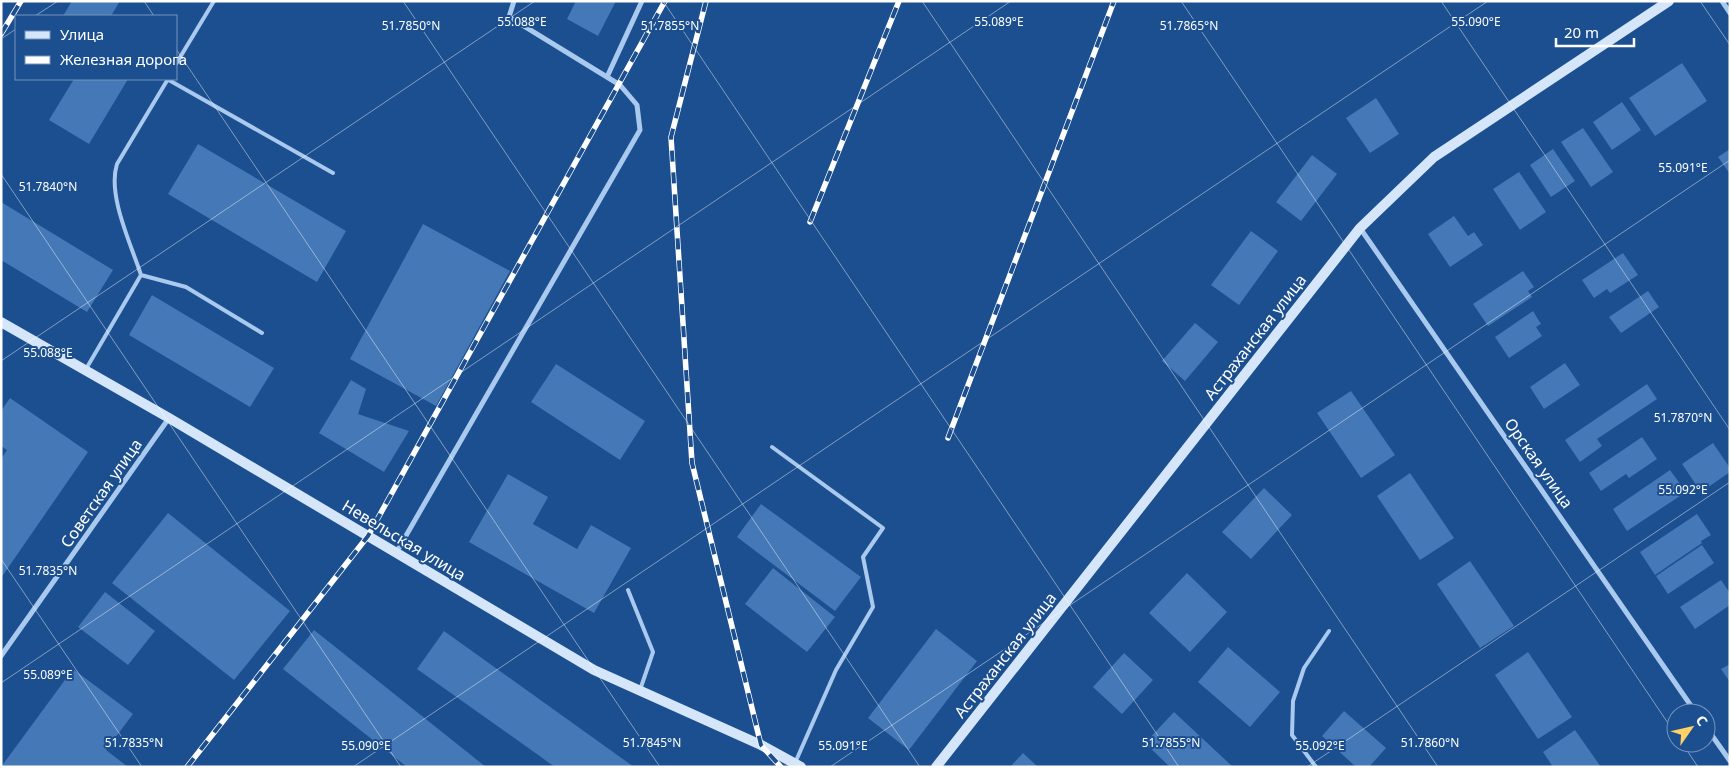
<svg xmlns="http://www.w3.org/2000/svg" width="1731" height="768" viewBox="0 0 1731 768" font-family="'Noto Sans',sans-serif">
<style>
.building{fill:#4478b7}
.lines{fill:none;stroke-linecap:round;stroke-linejoin:round}
.lane{stroke:#a9c9ee;stroke-width:4}
.street{stroke:#a9c9ee;stroke-width:5}
.secondary{stroke:#d6e6fa;stroke-width:10}
.rail-casing{stroke:#fff;stroke-width:5.5}
.rail{stroke:#1b4f8f;stroke-width:4;stroke-dasharray:11;stroke-linecap:butt}
.ticks{fill:none;stroke:#fff;stroke-width:1;stroke-opacity:0.45}
.labels{text-anchor:middle;dominant-baseline:central;stroke-width:4;stroke-linejoin:round;paint-order:stroke}
.street-label{font-size:16px;fill:#fff;stroke:#1b4f8f}
.ticks-label{font-size:12px;text-anchor:middle;fill:#fff;stroke:#1b4f8f;stroke-width:4;stroke-linejoin:round;paint-order:stroke}
</style>
<rect width="100%" height="100%" fill="#1b4f8f"/>
<path class="building" d="M 72,1 L 120,1 L 111,16 L 63,16 Z
M 576,1 L 616,1 L 598,36 L 567,19 Z
M 1682,63 L 1707,101 L 1655,136 L 1629,98 Z
M 74,79 L 128,79 L 89,144 L 49,120 Z
M 1376,98 L 1399,134 L 1370,153 L 1346,118 Z
M 1622,102 L 1641,130 L 1612,150 L 1593,122 Z
M 1583,128 L 1613,172 L 1591,187 L 1561,142 Z
M 198,144 L 346,231 L 317,282 L 168,194 Z
M 1553,149 L 1575,181 L 1551,197 L 1530,165 Z
M 1730,149 L 1730,174 L 1718,157 Z
M 1312,155 L 1337,174 L 1301,221 L 1276,202 Z
M 1519,172 L 1546,212 L 1520,230 L 1493,189 Z
M 1,202 L 113,270 L 87,312 L 1,260 Z
M 1454,216 L 1468,236 L 1474,232 L 1483,245 L 1450,267 L 1428,234 Z
M 423,224 L 510,271 L 436,406 L 350,359 Z
M 1251,231 L 1278,251 L 1239,305 L 1211,285 Z
M 1623,253 L 1638,275 L 1610,293 L 1607,289 L 1594,298 L 1582,280 Z
M 1523,271 L 1534,287 L 1528,291 L 1532,297 L 1488,326 L 1473,304 Z
M 1648,291 L 1659,307 L 1621,333 L 1609,317 Z
M 152,295 L 274,368 L 250,407 L 129,335 Z
M 1533,311 L 1541,324 L 1536,327 L 1542,336 L 1509,358 L 1495,337 Z
M 1195,323 L 1218,342 L 1185,381 L 1162,361 Z
M 1565,363 L 1580,385 L 1544,409 L 1530,387 Z
M 556,364 L 645,421 L 620,460 L 531,402 Z
M 351,380 L 366,389 L 358,414 L 409,431 L 384,472 L 319,433 Z
M 1647,384 L 1657,399 L 1597,439 L 1602,446 L 1580,462 L 1565,440 Z
M 1351,391 L 1395,455 L 1361,478 L 1317,413 Z
M 10,398 L 88,452 L 1,578 L 1,459 L 7,450 L 1,446 L 1,411 Z
M 1642,437 L 1657,459 L 1629,478 L 1626,474 L 1601,491 L 1589,473 Z
M 1713,443 L 1730,468 L 1730,472 L 1701,492 L 1682,464 Z
M 1670,470 L 1686,492 L 1627,531 L 1613,509 Z
M 1410,473 L 1454,538 L 1420,560 L 1377,496 Z
M 508,474 L 548,497 L 533,524 L 577,549 L 591,525 L 631,548 L 594,613 L 469,542 Z
M 1264,488 L 1292,515 L 1251,559 L 1222,532 Z
M 761,504 L 861,577 L 835,611 L 737,537 Z
M 168,513 L 290,611 L 234,680 L 112,583 Z
M 1697,514 L 1711,535 L 1701,541 L 1702,543 L 1655,575 L 1640,552 Z
M 1702,545 L 1714,563 L 1668,594 L 1656,576 Z
M 1470,561 L 1514,626 L 1480,648 L 1437,584 Z
M 773,568 L 835,617 L 807,652 L 745,604 Z
M 1187,573 L 1227,612 L 1190,652 L 1149,613 Z
M 1721,580 L 1730,593 L 1730,605 L 1695,629 L 1680,607 Z
M 105,592 L 155,631 L 128,665 L 78,627 Z
M 936,629 L 977,661 L 909,750 L 868,718 Z
M 314,630 L 486,767 L 407,767 L 283,669 Z
M 444,631 L 634,767 L 555,767 L 417,669 Z
M 1228,647 L 1280,692 L 1250,727 L 1198,682 Z
M 1528,652 L 1572,717 L 1538,739 L 1495,675 Z
M 1124,653 L 1153,680 L 1122,714 L 1093,687 Z
M 1730,664 L 1730,682 L 1721,669 Z
M 73,669 L 133,714 L 106,750 L 128,767 L 1,767 Z
M 1344,711 L 1386,748 L 1369,767 L 1356,767 L 1322,736 Z
M 1174,712 L 1233,767 L 1170,767 L 1145,743 Z
M 1575,730 L 1601,767 L 1553,767 L 1543,752 Z
M 1023,753 L 1038,767 L 1010,767 Z"/>
<g class="lines">
<path class="lane" d="M 176,64 L 214,1
M 167,79 L 333,173
M 141,275 L 186,287 L 262,333
M 86,369 L 141,275 C 131,244 107,195 117,164 L 168,79
M 772,447 L 883,528 L 863,557 L 873,607 L 836,670 L 795,763
M 628,590 L 653,652 L 640,690
M 1316,767 L 1292,735 L 1293,701 L 1304,668 L 1329,631"/>
<path class="street" d="M 1722,1 L 1730,13
M 607,77 L 642,1
M 1360,228 L 1696,713
M 396,553 L 640,130 L 637,105 L 620,85 L 509,17 L 514,1
M 1,656 L 169,418
M 1706,727 L 1730,761"/>
<path class="secondary" d="M 1,322 L 169,418 L 594,670 L 761,745 L 801,767
M 936,767 L 1360,228 L 1434,157 L 1669,1"/>
<g class="rail-casing">
<path id="rail" d="M 706,1 L 671,137 L 692,463 L 761,745 L 781,767
M 1,34 L 21,1
M 810,222 L 899,1
M 948,438 L 1114,1
M 187,767 L 368,536 L 665,1"/>
</g>
<use href="#rail" class="rail"/>
</g>
<path class="ticks" d="M 144,1 L 154,16M 403,1 L 920,767M 663,1 L 1179,767M 922,1 L 1438,767M 1181,1 L 1676,735M 1441,1 L 1730,430M 1700,1 L 1730,45M 35,16 L 58,1M 1,39 L 16,29M 176,49 L 660,767M 1,174 L 401,767M 1,361 L 535,1M 1,559 L 142,767M 1,683 L 1011,1M 1682,743 L 1698,767M 353,767 L 1488,1M 830,767 L 1730,160M 1307,767 L 1730,482"/>
<g class="labels">
<g class="street-label">
<text transform="translate(1255 337) rotate(-52)">Астраханская улица</text>
<text transform="translate(1539 463) rotate(55)">Орская улица</text>
<text transform="translate(101 493) rotate(-55)">Советская улица</text>
<text transform="translate(404 540) rotate(31)">Невельская улица</text>
<text transform="translate(1005 655) rotate(-52)">Астраханская улица</text>
</g>
</g>
<g class="ticks-label">
<text x="999" y="26">55.089°E</text>
<text x="522" y="26">55.088°E</text>
<text x="1476" y="26">55.090°E</text>
<text x="670" y="30">51.7855°N</text>
<text x="411" y="30">51.7850°N</text>
<text x="1189" y="30">51.7865°N</text>
<text x="1683" y="172">55.091°E</text>
<text x="48" y="191">51.7840°N</text>
<text x="48" y="357">55.088°E</text>
<text x="1683" y="422">51.7870°N</text>
<text x="1683" y="494">55.092°E</text>
<text x="48" y="575">51.7835°N</text>
<text x="48" y="679">55.089°E</text>
<text x="134" y="747">51.7835°N</text>
<text x="652" y="747">51.7845°N</text>
<text x="1171" y="747">51.7855°N</text>
<text x="1430" y="747">51.7860°N</text>
<text x="366" y="750">55.090°E</text>
<text x="843" y="750">55.091°E</text>
<text x="1320" y="750">55.092°E</text>
</g>
<rect width="1731" height="768" fill="none" stroke="#ffffff" stroke-width="5"/>
<rect x="15" y="15" width="162" height="65" fill="#1b4f8f" stroke="#7695bc"/>
<rect x="25" y="31" width="25" height="8" fill="#d6e6fa" stroke="#7695bc"/>
<text x="60" y="40" font-size="15" fill="#ffffff">Улица</text>
<rect x="25" y="56" width="25" height="8" fill="#ffffff" stroke="#7695bc"/>
<text x="60" y="65" font-size="15" fill="#ffffff">Железная дорога</text>
<g transform="translate(1691 728) rotate(56)"><circle r="24" fill="#1b4f8f" stroke="#7695bc"/>
<path d="M0-4L9 19L0 12L-9 19Z" fill="#ffd166"/>
<text y="-8" font-size="14" font-weight="bold" text-anchor="middle" fill="#ffffff">С</text>
</g>
<path d="M1556 38v8h78v-8" fill="none" stroke="#ffffff" stroke-width="2.5"/>
<text x="1564" y="38" font-size="15" fill="#ffffff" stroke="#1b4f8f" stroke-width="4" paint-order="stroke">20 m</text>
</svg>
